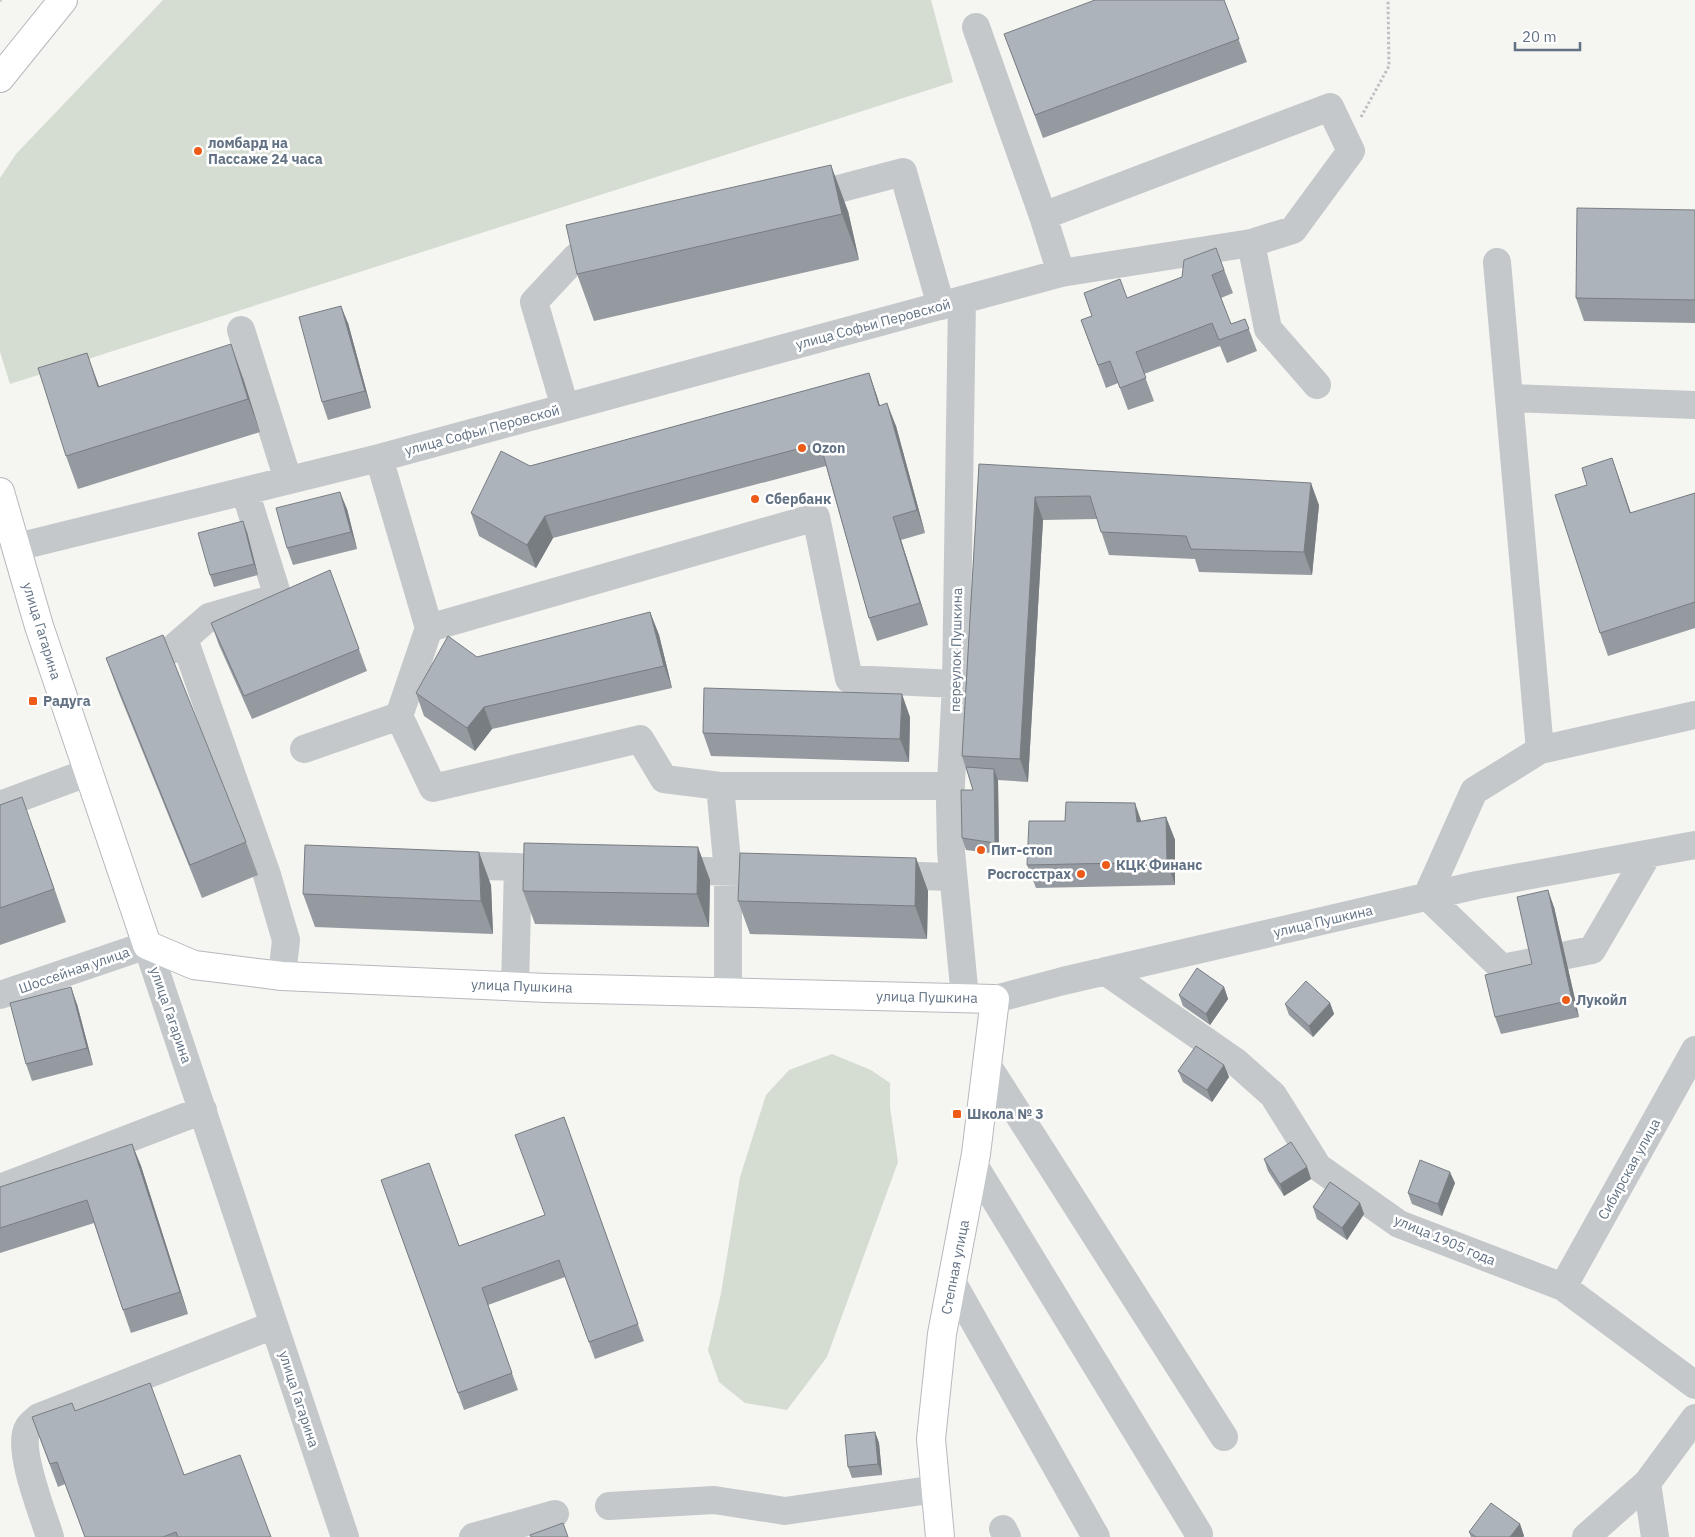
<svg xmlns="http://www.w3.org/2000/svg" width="1695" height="1537" viewBox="0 0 1695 1537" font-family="'IBM Plex Sans',sans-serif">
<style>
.green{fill:#d5ddd2}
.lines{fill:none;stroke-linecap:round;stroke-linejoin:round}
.major-casing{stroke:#b5b9bd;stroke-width:30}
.path{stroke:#bebfc2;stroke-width:3;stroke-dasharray:2.5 2.5;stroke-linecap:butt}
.minor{stroke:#c4c8cb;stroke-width:28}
.major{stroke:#fff;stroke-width:28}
.wall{fill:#949aa0}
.shaded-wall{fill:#787d82}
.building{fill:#acb3ba;stroke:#787d82}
.poi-dot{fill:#ed5b19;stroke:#fff;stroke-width:2}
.labels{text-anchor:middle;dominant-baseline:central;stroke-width:5;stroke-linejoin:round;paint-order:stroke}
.poi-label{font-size:14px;font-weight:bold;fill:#627284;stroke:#fff;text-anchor:start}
.street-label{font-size:14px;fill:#627284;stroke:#fff}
</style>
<rect width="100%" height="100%" fill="#f5f5f1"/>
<path class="green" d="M 163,0 L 931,0 L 953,82 L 10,384 L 0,352 L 0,178 L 16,154 Z
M 832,1054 L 871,1070 L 890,1083 L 890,1107 L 898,1162 L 827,1357 L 787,1410 L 745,1403 L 719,1382 L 708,1350 L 721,1293 L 740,1177 L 766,1095 L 789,1070 Z"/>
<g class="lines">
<g class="major-casing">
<path id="major" d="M 0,78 L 63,0
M 0,492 L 39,626 L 147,945 L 194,965 L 282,976 L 547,988 L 995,999 L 976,1154 L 942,1334 L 931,1439 L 940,1537"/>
</g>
<path class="path" d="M 0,1 L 1,0
M 1361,117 L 1389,66 L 1388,0"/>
<path class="minor" d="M 976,27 L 1043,216 L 1061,273
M 804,198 L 903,172 L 941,306
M 1251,243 L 1268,329 L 1317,385
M 1497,262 L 1540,750 L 1474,791 L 1427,896 L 1502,968 L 1592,950 L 1648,854
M 962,300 L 956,684 L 950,803 L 951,851 L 965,998
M 241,330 L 288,480
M 1510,398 L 1695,405
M 565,407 L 534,302 L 576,257 L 610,248
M 379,458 L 429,628 L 816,517 L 849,679 L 956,684
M 17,547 L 379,458 L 1061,273 L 1251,243 L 1293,230 L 1351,151 L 1330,107 L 1043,216
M 184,639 L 267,875 L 286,940 L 282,976
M 171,650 L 209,617 L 278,597 L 245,491
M 399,716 L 433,788 L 640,739 L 664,779 L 720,786 L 728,872 L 728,993
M 304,749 L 399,716 L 429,628
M 1540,750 L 1695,715
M 720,786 L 951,786
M 0,805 L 89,772
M 447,865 L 559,868
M 670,870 L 777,873
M 885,875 L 953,877
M 1105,971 L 1236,1062 L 1273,1095 L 1318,1167 L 1399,1224 L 1563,1287 L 1695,1385
M 515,986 L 518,867
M 0,995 L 147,945 L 345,1537
M 995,999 L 1063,981 L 1477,885 L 1695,845
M 987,1065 L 1224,1437
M 974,1165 L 1199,1534
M 0,1188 L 203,1110
M 952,1282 L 1096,1537
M 1563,1287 L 1695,1050
M 609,1506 L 714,1500 L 785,1511 L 936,1489
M 1003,1529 L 1007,1537
M 50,1537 C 43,1514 16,1448 28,1428 C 30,1424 36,1420 39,1417 L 274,1325
M 473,1537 L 555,1514
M 1586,1537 L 1647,1483
M 1655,1537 L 1647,1483 L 1695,1418"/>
<use href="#major" class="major"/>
</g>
<path class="wall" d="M 1224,0 L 1247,62 L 1043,138 L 1004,34 Z
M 1695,210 L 1695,323 L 1584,321 L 1576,298 Z
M 848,211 L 859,260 L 594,321 L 577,274 Z
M 1216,248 L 1233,293 L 1221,298 L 1231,324 L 1245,319 L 1257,351 L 1227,363 L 1220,346 L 1144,374 L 1154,401 L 1128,410 L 1118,383 L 1106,388 L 1081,320 L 1092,316 L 1127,298 L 1182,277 Z
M 348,323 L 371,408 L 328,420 L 322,402 Z
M 869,373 L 880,406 L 896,426 L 925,533 L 901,540 L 928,625 L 877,641 L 869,618 L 826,466 L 553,538 L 536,568 L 479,536 L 471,513 L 530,466 Z
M 243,378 L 260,432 L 78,489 L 66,456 L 99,386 Z
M 1612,458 L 1631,513 L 1695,493 L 1695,628 L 1608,656 L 1600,633 L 1587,485 Z
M 979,464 L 1319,505 L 1312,575 L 1199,572 L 1195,559 L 1109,555 L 1097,519 L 1043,520 L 1028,782 L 998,780 L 999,854 L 966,850 L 962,838 L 973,790 L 962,756 Z
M 347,509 L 357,549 L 293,565 L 287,548 Z
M 247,532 L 258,575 L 214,587 L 210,575 Z
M 330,570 L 367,671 L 252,719 L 219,645 L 211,623 Z
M 650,612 L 659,635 L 672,688 L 492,729 L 475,751 L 424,716 L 416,693 Z
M 106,658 L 246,842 L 258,875 L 202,898 L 118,691 Z
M 910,717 L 909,762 L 711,756 L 703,733 Z
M 0,805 L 34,830 L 66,922 L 0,945 Z
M 1166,817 L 1175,840 L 1175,885 L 1036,888 L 1027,865 L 1065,821 L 1142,821 Z
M 916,858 L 928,891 L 927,939 L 750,934 L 738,901 Z
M 710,880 L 709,927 L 535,924 L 523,891 Z
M 491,885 L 493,934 L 315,927 L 303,894 Z
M 1554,907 L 1579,1017 L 1501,1034 L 1495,1017 L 1532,964 Z
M 1224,987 L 1228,999 L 1210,1025 L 1183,1006 L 1179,995 Z
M 1330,1003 L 1334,1014 L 1313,1037 L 1289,1015 L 1285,1004 Z
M 77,1004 L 93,1065 L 32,1081 L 26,1064 Z
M 1224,1065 L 1229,1077 L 1212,1102 L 1183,1082 L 1178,1071 Z
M 564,1117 L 644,1341 L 595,1359 L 565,1277 L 488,1305 L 518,1390 L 464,1410 L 381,1180 L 459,1246 L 545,1215 Z
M 132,1144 L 141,1166 L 188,1314 L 131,1333 L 123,1310 L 94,1223 L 0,1253 L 0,1187 Z
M 1264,1159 L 1307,1167 L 1311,1179 L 1284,1196 L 1268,1171 Z
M 1455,1183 L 1442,1216 L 1412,1204 L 1408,1193 Z
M 1360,1203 L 1364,1214 L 1347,1240 L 1317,1219 L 1313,1207 Z
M 75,1411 L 184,1475 L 271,1537 L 85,1537 L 65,1484 L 58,1487 L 32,1417 Z
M 875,1432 L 879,1443 L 882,1475 L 852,1478 L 848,1467 Z
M 1520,1524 L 1524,1536 L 1523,1537 L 1471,1537 L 1469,1532 Z"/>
<path class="shaded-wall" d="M 831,165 L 848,211 L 859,260 L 842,214 Z
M 341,306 L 348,323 L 371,408 L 365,391 Z
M 231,344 L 243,378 L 260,432 L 248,399 Z
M 87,353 L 99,386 L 98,387 Z
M 869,373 L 877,396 L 887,429 L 879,406 Z
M 887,403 L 896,426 L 925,533 L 917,510 Z
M 1612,458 L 1620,481 L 1638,536 L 1630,513 Z
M 1311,483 L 1319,505 L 1312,575 L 1304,552 Z
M 340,492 L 347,509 L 357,549 L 351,532 Z
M 1035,497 L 1043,520 L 1028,782 L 1020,759 Z
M 545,516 L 553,538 L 536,568 L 527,545 Z
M 893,517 L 901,540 L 928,625 L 920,603 Z
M 243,521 L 247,532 L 258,575 L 254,564 Z
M 650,612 L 659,635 L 672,688 L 664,666 Z
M 902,694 L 910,717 L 909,762 L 900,739 Z
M 484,707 L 492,729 L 475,751 L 467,728 Z
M 994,769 L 998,780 L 999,854 L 995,843 Z
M 1135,803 L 1143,826 L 1137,822 Z
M 1166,817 L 1175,840 L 1175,885 L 1167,862 Z
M 698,847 L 710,880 L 709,927 L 697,894 Z
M 479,852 L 491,885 L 493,934 L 481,901 Z
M 916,858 L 928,891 L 927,939 L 915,906 Z
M 1548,890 L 1554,907 L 1579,1017 L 1572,1000 Z
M 71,987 L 77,1004 L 93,1065 L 87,1048 Z
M 1224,987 L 1228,999 L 1210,1025 L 1206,1014 Z
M 1330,1003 L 1334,1014 L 1313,1037 L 1309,1026 Z
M 1224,1065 L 1229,1077 L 1212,1102 L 1207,1090 Z
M 132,1144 L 141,1166 L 188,1314 L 180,1292 Z
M 1307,1167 L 1311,1179 L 1284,1196 L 1280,1184 Z
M 1450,1172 L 1455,1183 L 1442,1216 L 1438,1204 Z
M 1360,1203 L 1364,1214 L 1347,1240 L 1342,1228 Z
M 875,1432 L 879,1443 L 882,1475 L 878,1464 Z
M 1520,1524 L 1524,1536 L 1523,1537 L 1510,1537 Z"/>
<path class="building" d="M 1095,0 L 1224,0 L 1239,39 L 1035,115 L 1004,34 Z
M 831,165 L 842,214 L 577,274 L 566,225 Z
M 1577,208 L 1695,210 L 1695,300 L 1576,298 Z
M 1216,248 L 1224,270 L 1212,275 L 1231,324 L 1245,319 L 1249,329 L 1219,340 L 1212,323 L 1136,352 L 1146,378 L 1120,388 L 1110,361 L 1098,365 L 1081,320 L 1092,316 L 1084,293 L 1120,279 L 1127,298 L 1182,277 L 1184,260 Z
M 341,306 L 365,391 L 322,402 L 299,317 Z
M 231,344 L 248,399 L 66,456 L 38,368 L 87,353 L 98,387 Z
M 869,373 L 879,406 L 887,403 L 917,510 L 893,517 L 920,603 L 869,618 L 820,443 L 545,516 L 527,545 L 471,513 L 501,451 L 530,466 Z
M 1612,458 L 1630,513 L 1695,493 L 1695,602 L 1600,633 L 1555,495 L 1587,485 L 1582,468 Z
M 979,464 L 1311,483 L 1304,552 L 1191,549 L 1186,536 L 1101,532 L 1090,496 L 1035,497 L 1020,759 L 962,756 Z
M 340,492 L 351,532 L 287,548 L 276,508 Z
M 243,521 L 254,564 L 210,575 L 198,533 Z
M 330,570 L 359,649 L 244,696 L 211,623 Z
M 650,612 L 664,666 L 484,707 L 467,728 L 416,693 L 448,636 L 477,657 Z
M 163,635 L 246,842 L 190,865 L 106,658 Z
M 704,688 L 902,694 L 900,739 L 703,733 Z
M 966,767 L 994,769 L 995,843 L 962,838 L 961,790 L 973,790 Z
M 22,797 L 54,889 L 0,908 L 0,805 Z
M 1066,802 L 1135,803 L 1137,822 L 1166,817 L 1167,862 L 1027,865 L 1029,821 L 1065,821 Z
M 524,843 L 698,847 L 697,894 L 523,891 Z
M 305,845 L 479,852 L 481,901 L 303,894 Z
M 740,853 L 916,858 L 915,906 L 738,901 Z
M 1548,890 L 1572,1000 L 1495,1017 L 1485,975 L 1532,964 L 1517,897 Z
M 1197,968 L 1224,987 L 1206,1014 L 1179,995 Z
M 1306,981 L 1330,1003 L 1309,1026 L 1285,1004 Z
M 71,987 L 87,1048 L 26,1064 L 10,1003 Z
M 1196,1046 L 1224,1065 L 1207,1090 L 1178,1071 Z
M 564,1117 L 638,1324 L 589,1342 L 559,1260 L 482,1288 L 512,1373 L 458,1393 L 381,1180 L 429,1163 L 459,1246 L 545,1215 L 515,1135 Z
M 1291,1142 L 1307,1167 L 1280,1184 L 1264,1159 Z
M 132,1144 L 180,1292 L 123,1310 L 87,1200 L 0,1228 L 0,1187 Z
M 1420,1160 L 1450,1172 L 1438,1204 L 1408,1193 Z
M 1330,1182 L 1360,1203 L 1342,1228 L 1313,1207 Z
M 150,1383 L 184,1475 L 240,1455 L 271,1537 L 178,1537 L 176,1532 L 163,1537 L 85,1537 L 57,1462 L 50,1464 L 32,1417 L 72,1403 L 75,1411 Z
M 875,1432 L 878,1464 L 848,1467 L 845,1435 Z
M 1491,1503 L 1520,1524 L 1510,1537 L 1476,1537 L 1469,1532 Z
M 563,1523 L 568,1537 L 531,1537 L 530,1535 Z"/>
<g class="poi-dot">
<circle cx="198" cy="151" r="5"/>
<circle cx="802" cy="448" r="5"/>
<circle cx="755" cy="499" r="5"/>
<rect x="28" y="696" width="10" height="10" rx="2.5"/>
<circle cx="981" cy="850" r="5"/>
<circle cx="1106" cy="865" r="5"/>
<circle cx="1081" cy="874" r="5"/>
<circle cx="1566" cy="1000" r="5"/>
<rect x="952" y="1109" width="10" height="10" rx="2.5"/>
</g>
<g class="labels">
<g class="poi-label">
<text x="208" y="143">ломбард на<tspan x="208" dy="16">Пассаже 24 часа</tspan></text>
<text x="812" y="448">Ozon</text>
<text x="765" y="499">Сбербанк</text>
<text x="43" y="701">Радуга</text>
<text x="991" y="850">Пит-стоп</text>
<text x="1116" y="865">КЦК Финанс</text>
<text x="1071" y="874" text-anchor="end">Росгосстрах</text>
<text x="1576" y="1000">Лукойл</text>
<text x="967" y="1114">Школа № 3</text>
</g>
<g class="street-label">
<text transform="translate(873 324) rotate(-15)">улица Софьи Перовской</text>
<text transform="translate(482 430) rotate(-15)">улица Софьи Перовской</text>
<text transform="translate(42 631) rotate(73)">улица Гагарина</text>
<text transform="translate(956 650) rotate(-89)">переулок Пушкина</text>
<text transform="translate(1323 921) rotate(-13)">улица Пушкина</text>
<text transform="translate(74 970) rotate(-19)">Шоссейная улица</text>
<text transform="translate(522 986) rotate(2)">улица Пушкина</text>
<text transform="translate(927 997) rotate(1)">улица Пушкина</text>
<text transform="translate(171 1015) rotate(71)">улица Гагарина</text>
<text transform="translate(1629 1169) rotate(-61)">Сибирская улица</text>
<text transform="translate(1445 1240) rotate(23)">улица 1905 года</text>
<text transform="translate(955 1267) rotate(-79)">Степная улица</text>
<text transform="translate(299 1399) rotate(72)">улица Гагарина</text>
</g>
</g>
<path d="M1515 42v8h65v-8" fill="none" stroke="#627284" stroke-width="2.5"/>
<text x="1522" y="42" font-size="15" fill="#627284" stroke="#ffffff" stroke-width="4" paint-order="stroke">20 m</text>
</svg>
